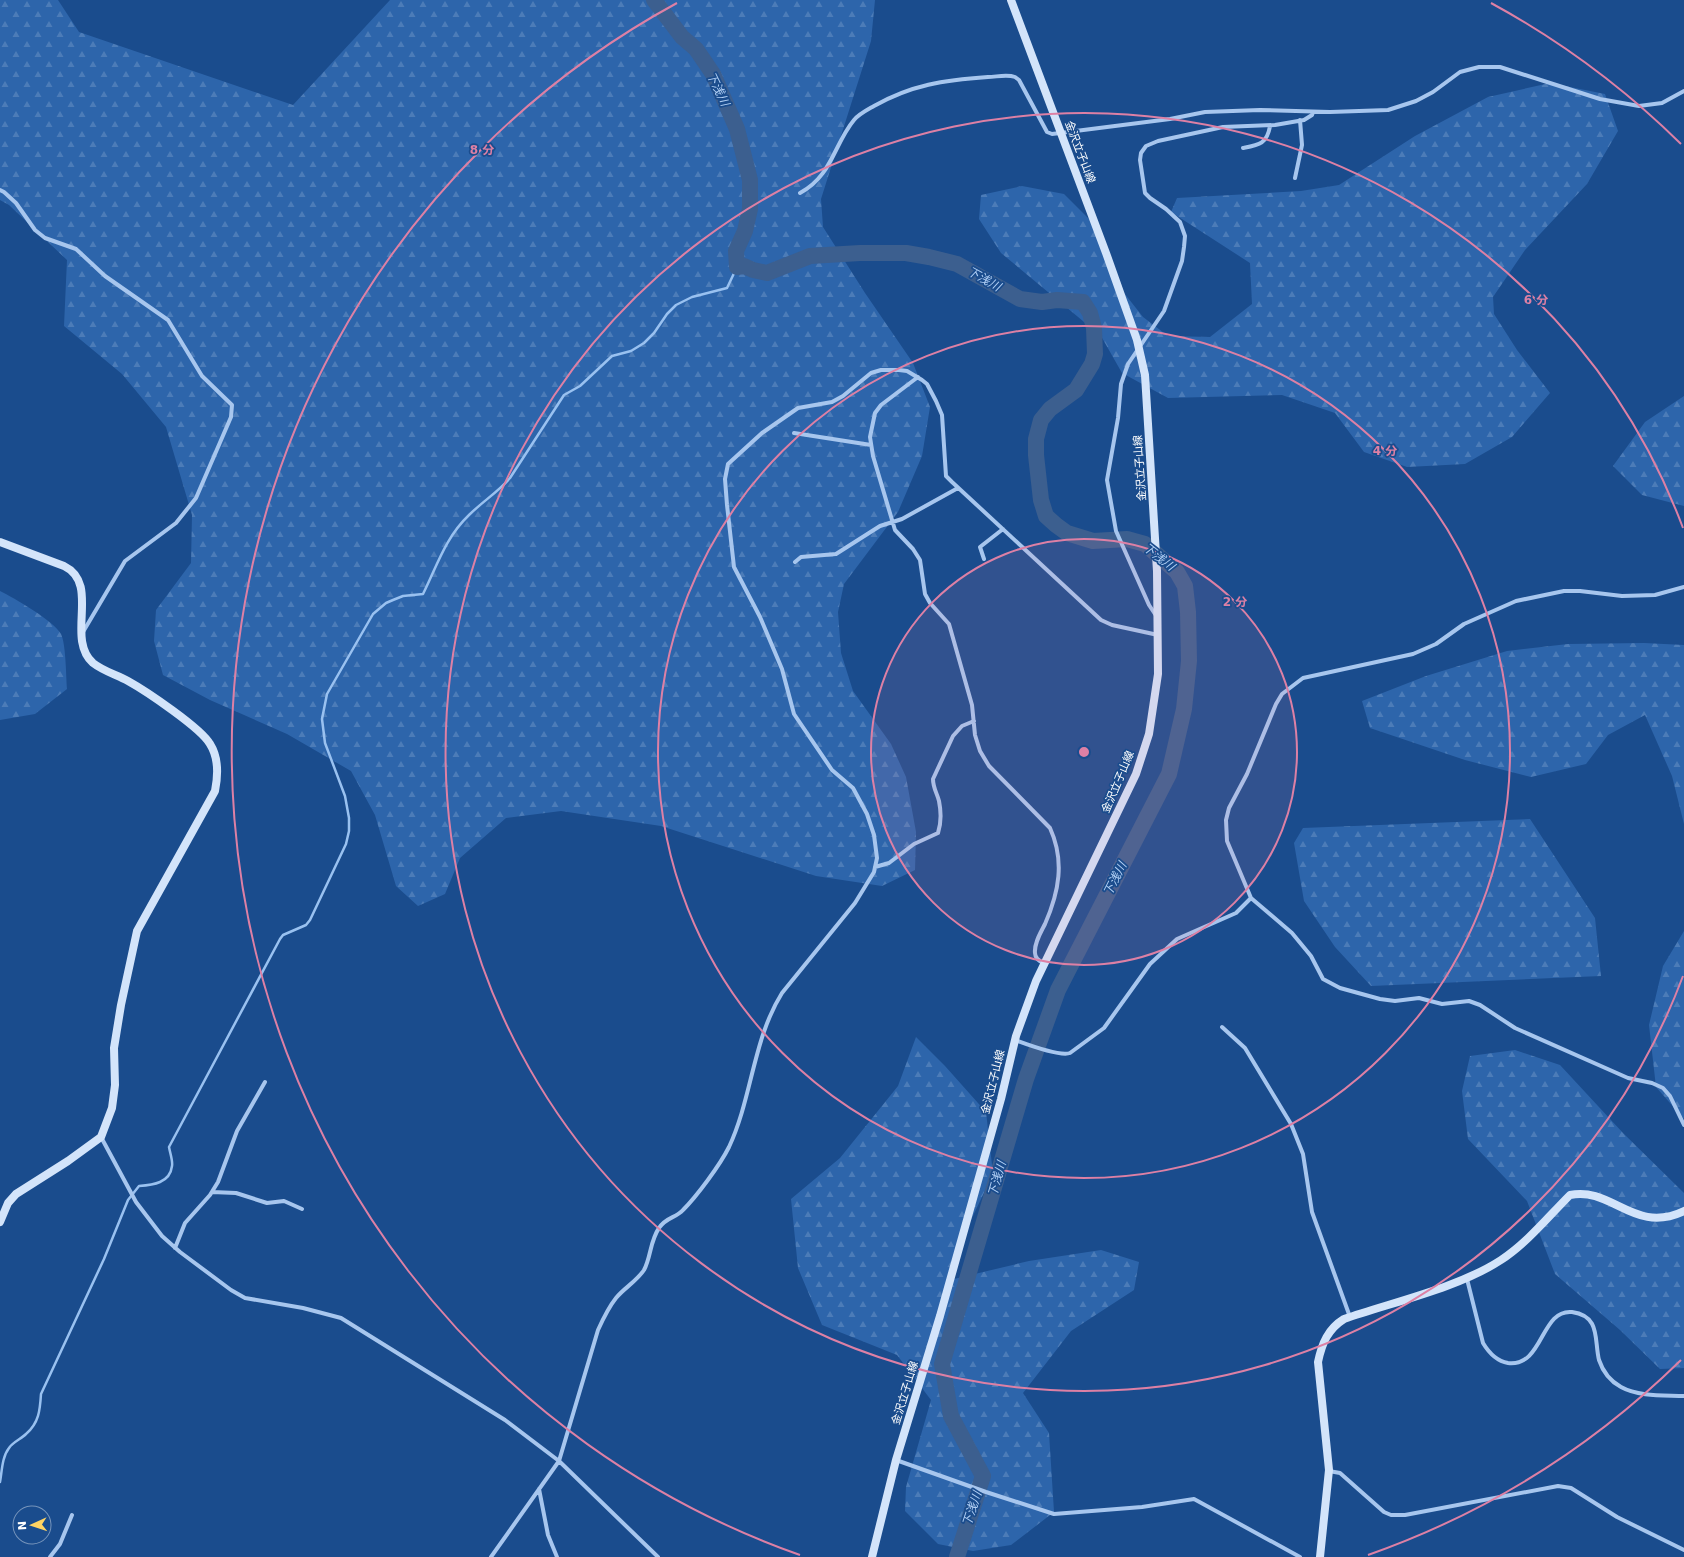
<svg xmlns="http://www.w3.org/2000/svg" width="1684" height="1557" viewBox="0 0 1684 1557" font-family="'DejaVu Sans','Noto Sans JP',sans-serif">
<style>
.forest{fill:url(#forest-firs)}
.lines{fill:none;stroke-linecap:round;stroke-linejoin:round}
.stream{stroke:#99c1f0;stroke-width:2.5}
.river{stroke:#3c5f8f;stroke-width:16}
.street{stroke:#a7c6ee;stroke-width:4}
.secondary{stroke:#d3e4fa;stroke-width:8}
.ring{fill:none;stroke:#dd80a5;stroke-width:2}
.labels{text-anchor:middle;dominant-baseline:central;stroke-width:3.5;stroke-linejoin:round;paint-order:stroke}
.street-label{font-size:11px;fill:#fff;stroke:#1a4c8d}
.water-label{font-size:12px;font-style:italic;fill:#b2d0f5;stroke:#1a4c8d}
.centre{fill:#dd80a5;stroke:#1a4c8d;stroke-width:2}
.ring-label{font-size:12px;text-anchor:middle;font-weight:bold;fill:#dd80a5;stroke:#1a4c8d;stroke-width:3.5;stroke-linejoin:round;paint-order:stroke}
</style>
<defs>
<pattern id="forest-firs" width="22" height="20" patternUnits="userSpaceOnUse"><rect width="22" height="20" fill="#2d65ab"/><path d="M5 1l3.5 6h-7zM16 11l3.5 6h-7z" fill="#4c7cb8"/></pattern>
</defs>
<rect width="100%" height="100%" fill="#1a4c8d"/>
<path class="forest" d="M 0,0 L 58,0 L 79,32 L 293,105 L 390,0 L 875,0 L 871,41 L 821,199 L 823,227 L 865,293 L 913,363 L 930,407 L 922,456 L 898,512 L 844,584 L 838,612 L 841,653 L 853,691 L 891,744 L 906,777 L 916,832 L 915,870 L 882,886 L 816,876 L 661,826 L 561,811 L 506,818 L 460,858 L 445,894 L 418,906 L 396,886 L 375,815 L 351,771 L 287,734 L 210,700 L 163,675 L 154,641 L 156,610 L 191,563 L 192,515 L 166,427 L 122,374 L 64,326 L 67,260 L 9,205 L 0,200 Z
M 1550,83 L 1605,94 L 1618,131 L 1587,184 L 1525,250 L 1493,297 L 1494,314 L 1517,350 L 1550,393 L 1512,437 L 1465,464 L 1407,467 L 1364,452 L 1335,413 L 1282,395 L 1168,398 L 1122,373 L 1101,336 L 1001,253 L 979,219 L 981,195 L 1022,186 L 1064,194 L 1093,223 L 1117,284 L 1143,317 L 1168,336 L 1210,337 L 1252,304 L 1250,263 L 1171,212 L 1177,198 L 1301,191 L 1339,185 L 1415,136 L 1488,97 Z
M 1684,396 L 1684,506 L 1642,495 L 1613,466 L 1645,422 Z
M 0,591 C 14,598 54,621 61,634 C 66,644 66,677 67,689 L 35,714 L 0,720 Z
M 1644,643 L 1684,645 L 1684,824 L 1672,776 L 1645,715 L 1608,735 L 1586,764 L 1531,777 L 1465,760 L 1370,728 L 1362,701 L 1426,676 L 1507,651 L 1568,644 Z
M 1530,819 L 1595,918 L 1601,976 L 1371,986 L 1335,947 L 1304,901 L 1294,843 L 1303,828 Z
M 1684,931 L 1684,1119 L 1656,1087 L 1649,1025 L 1663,966 Z
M 916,1037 L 945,1066 L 986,1112 L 993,1174 L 959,1245 L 954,1279 L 1029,1261 L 1101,1250 L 1139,1262 L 1134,1290 L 1071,1331 L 1023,1393 L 1049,1433 L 1054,1512 L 1011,1545 L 973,1551 L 938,1544 L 905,1511 L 906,1487 L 931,1400 L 897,1355 L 822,1325 L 798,1268 L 791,1199 L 840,1158 L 898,1086 Z
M 1515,1050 L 1560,1065 L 1623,1133 L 1684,1193 L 1684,1368 L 1660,1369 L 1620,1330 L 1555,1274 L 1527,1201 L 1468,1139 L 1462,1091 L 1470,1056 Z"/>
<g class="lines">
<path class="stream" d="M 0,1482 C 2,1471 2,1457 9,1448 C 13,1442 21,1439 26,1434 C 39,1423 40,1410 41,1394 L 104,1259 L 128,1200 L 139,1186 C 153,1185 170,1183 172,1166 C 173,1161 170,1153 169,1147 L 280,939 L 283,935 L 306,925 L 310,920 L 346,844 L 349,831 L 349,818 L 345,796 L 325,743 L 322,719 L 327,694 L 373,614 L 386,603 L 393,600 L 403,596 L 423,594 C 437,566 445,538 469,515 C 482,502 498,492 510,478 L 564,395 L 580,386 L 612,356 L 631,351 L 644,343 L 654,333 L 667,314 L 676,305 L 692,297 L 727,288 L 737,267"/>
<path class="river" d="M 654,0 L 682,37 L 696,49 L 713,74 L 737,129 L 750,180 L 750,209 L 745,231 L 736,251 L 737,267 L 744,266 L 753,270 L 767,273 L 810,256 L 860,253 L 906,253 L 929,257 L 957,264 L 1020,299 L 1042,302 L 1057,300 L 1083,302 L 1090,313 L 1094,328 L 1095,354 L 1092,364 L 1076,390 L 1050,409 L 1041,420 L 1036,439 L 1036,455 L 1041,500 L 1046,516 L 1056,525 L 1067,533 L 1093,541 L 1127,539 L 1145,544 L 1177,572 L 1185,586 L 1188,612 L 1189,661 L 1184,709 L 1169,774 L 1058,990 L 1026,1079 L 942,1364 L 951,1416 L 983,1476 L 957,1557"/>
<path class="street" d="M 1243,148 C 1259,145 1267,144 1270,126
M 1295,178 L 1302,145 L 1300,120
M 0,190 L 4,192 L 16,203 L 35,230 L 45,238 L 76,249 L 105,276 L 168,320 L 202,376 L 232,405 L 231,417 L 196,498 L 176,523 L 125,561 L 83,632
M 800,193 C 832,176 834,144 854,120 C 859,114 867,110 874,106 C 911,85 944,80 988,77 C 996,77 1007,74 1015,77 L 1019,80 L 1047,132 L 1052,134 L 1170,119 L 1205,112 L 1260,110 L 1330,112 L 1388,110 L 1416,101 L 1433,92 L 1460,72 L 1479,67 L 1500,67 L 1600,99 L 1639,106 L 1662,103 L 1684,91
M 918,377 L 881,405 L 875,413 L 870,437 L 873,456 L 895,530 L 913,549 L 920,560 L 925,594 L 930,603 L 949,624 L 972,705 L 975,735 L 980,751 L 989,766 L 1050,828 C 1065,861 1059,892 1045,924 C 1041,932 1034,943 1035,953 C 1035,959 1040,961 1045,964
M 794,433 L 871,445
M 984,559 L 980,547 L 1003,529
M 795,562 L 801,557 L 836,554 L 880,526 L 902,519 L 958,488
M 1684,587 L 1655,595 L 1622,596 L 1580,591 L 1564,591 L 1516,601 L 1464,624 L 1436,644 L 1413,654 L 1303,678 L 1282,694 L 1276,704 L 1247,774 L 1229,808 L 1226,820 L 1227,841 L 1251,898 L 1292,933 L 1311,956 L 1323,979 L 1340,988 L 1380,999 L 1395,1001 L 1419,998 L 1442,1004 L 1469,1001 L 1480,1005 L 1515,1028 L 1628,1078 L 1652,1083 L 1663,1088 L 1670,1096 L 1684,1125
M 1157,617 L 1149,605 L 1116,531 L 1107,480 L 1118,418 L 1121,384 L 1128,364 L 1164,311 L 1182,261 L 1184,247 L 1185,236 L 1180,222 L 1166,209 L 1150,198 L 1145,193 L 1140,160 L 1141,153 L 1146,146 L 1158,141 L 1223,127 L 1275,125 L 1304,120 L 1312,115 L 1313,112
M 875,867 L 889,863 L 914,844 L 938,833 C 941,824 941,811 939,801 C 937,793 933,788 933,779 L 953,736 L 962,726 L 974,721
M 1222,1027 L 1245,1048 L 1291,1124 L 1303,1154 L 1312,1212 L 1350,1317
M 1015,1040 C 1026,1044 1060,1057 1070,1053 L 1104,1028 L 1150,964 L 1177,939 L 1236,913 L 1251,898
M 101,1137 L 136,1202 L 162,1236 L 180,1252 L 231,1290 L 245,1298 L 303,1308 L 341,1318 L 505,1420 L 559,1461 L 658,1557
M 212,1192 L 236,1193 L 267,1203 L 284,1201 L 302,1209
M 175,1248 L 185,1223 L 210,1195 L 218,1182 L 237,1131 L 265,1082
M 1467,1279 L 1483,1343 C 1489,1353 1496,1361 1508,1363 C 1544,1367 1540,1309 1572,1312 C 1601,1316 1594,1340 1599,1360 C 1603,1372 1610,1381 1621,1387 C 1639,1397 1665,1395 1684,1396
M 896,1460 L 986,1492 L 1054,1514 L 1142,1507 L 1194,1499 L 1300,1557
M 1329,1471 L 1340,1473 L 1384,1512 L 1391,1515 L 1405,1515 L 1558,1486 L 1571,1488 L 1617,1517 L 1684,1550
M 539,1489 L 548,1535 L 557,1557
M 50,1557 L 60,1544 L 72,1515
M 491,1557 L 559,1461 L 598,1330 C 603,1319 608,1308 616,1298 C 624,1288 637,1281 644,1270 C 651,1257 650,1241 659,1228 C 666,1217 676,1218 683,1210 C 697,1196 720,1165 729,1147 C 752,1098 753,1039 782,993 L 855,903 L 874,872 L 877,858 L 874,835 L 867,814 L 853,788 L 832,770 L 794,714 L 782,669 L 760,617 L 734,567 L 727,505 L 725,479 L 728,464 L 762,433 L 798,408 L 832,402 L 843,396 L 871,373 L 881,370 L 899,370 L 907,371 L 922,380 L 927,384 L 936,401 L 942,415 L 946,476 L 952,482 L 1101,620 L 1112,625 L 1158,635"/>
<path class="secondary" d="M 0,542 L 64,566 C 101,584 65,638 93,663 C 103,671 117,675 128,681 C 146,691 201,728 210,744 C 219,758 218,776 215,791 L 137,931 L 121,1005 L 114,1048 L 115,1085 L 112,1108 L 101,1137 L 68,1161 L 16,1194 L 8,1203 L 0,1222
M 872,1557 L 896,1460 L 940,1316 L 1001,1099 L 1016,1036 L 1036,981 L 1136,774 L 1149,734 L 1158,674 L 1157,571 L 1145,375 L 1137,340 L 1106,253 L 1011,0
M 1320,1557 L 1329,1470 L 1318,1362 C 1322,1343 1328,1329 1344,1319 C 1393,1302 1458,1288 1501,1260 C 1527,1243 1548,1217 1570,1195 C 1612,1186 1634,1235 1684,1211"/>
</g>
<circle cx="1084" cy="752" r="213" fill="#dd80a5" fill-opacity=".12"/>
<g class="ring">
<circle cx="1084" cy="752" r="213"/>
<circle cx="1084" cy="752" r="426"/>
<path d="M1683 976A639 639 0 1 1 1683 528"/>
<path d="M1681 1360A852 852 0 0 1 1368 1555M800 1555A852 852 0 0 1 677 3M1491 3A852 852 0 0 1 1681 144"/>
</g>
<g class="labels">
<g class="street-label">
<text transform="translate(1080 152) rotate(69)">金沢立子山線</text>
<text transform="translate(1140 468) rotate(-94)">金沢立子山線</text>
<text transform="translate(1118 782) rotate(-67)">金沢立子山線</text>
<text transform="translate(993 1082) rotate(-76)">金沢立子山線</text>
<text transform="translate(905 1393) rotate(-73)">金沢立子山線</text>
</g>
<g class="water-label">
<text transform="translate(718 89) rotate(64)">下浅川</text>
<text transform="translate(984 279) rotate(29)">下浅川</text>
<text transform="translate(1159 557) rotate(38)">下浅川</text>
<text transform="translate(1115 879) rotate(-63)">下浅川</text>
<text transform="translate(997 1179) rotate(-74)">下浅川</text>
<text transform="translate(972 1509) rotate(-72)">下浅川</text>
</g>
</g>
<circle cx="1084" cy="752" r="6" class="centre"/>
<g class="ring-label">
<text x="482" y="154">8 分</text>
<text x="1536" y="304">6 分</text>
<text x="1385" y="455">4 分</text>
<text x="1235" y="606">2 分</text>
</g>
<g transform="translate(32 1525) rotate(267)"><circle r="19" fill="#1a4c8d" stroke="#7694bb"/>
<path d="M0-3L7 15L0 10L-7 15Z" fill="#ffd363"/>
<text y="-6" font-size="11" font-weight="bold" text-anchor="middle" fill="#ffffff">N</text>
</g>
</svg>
